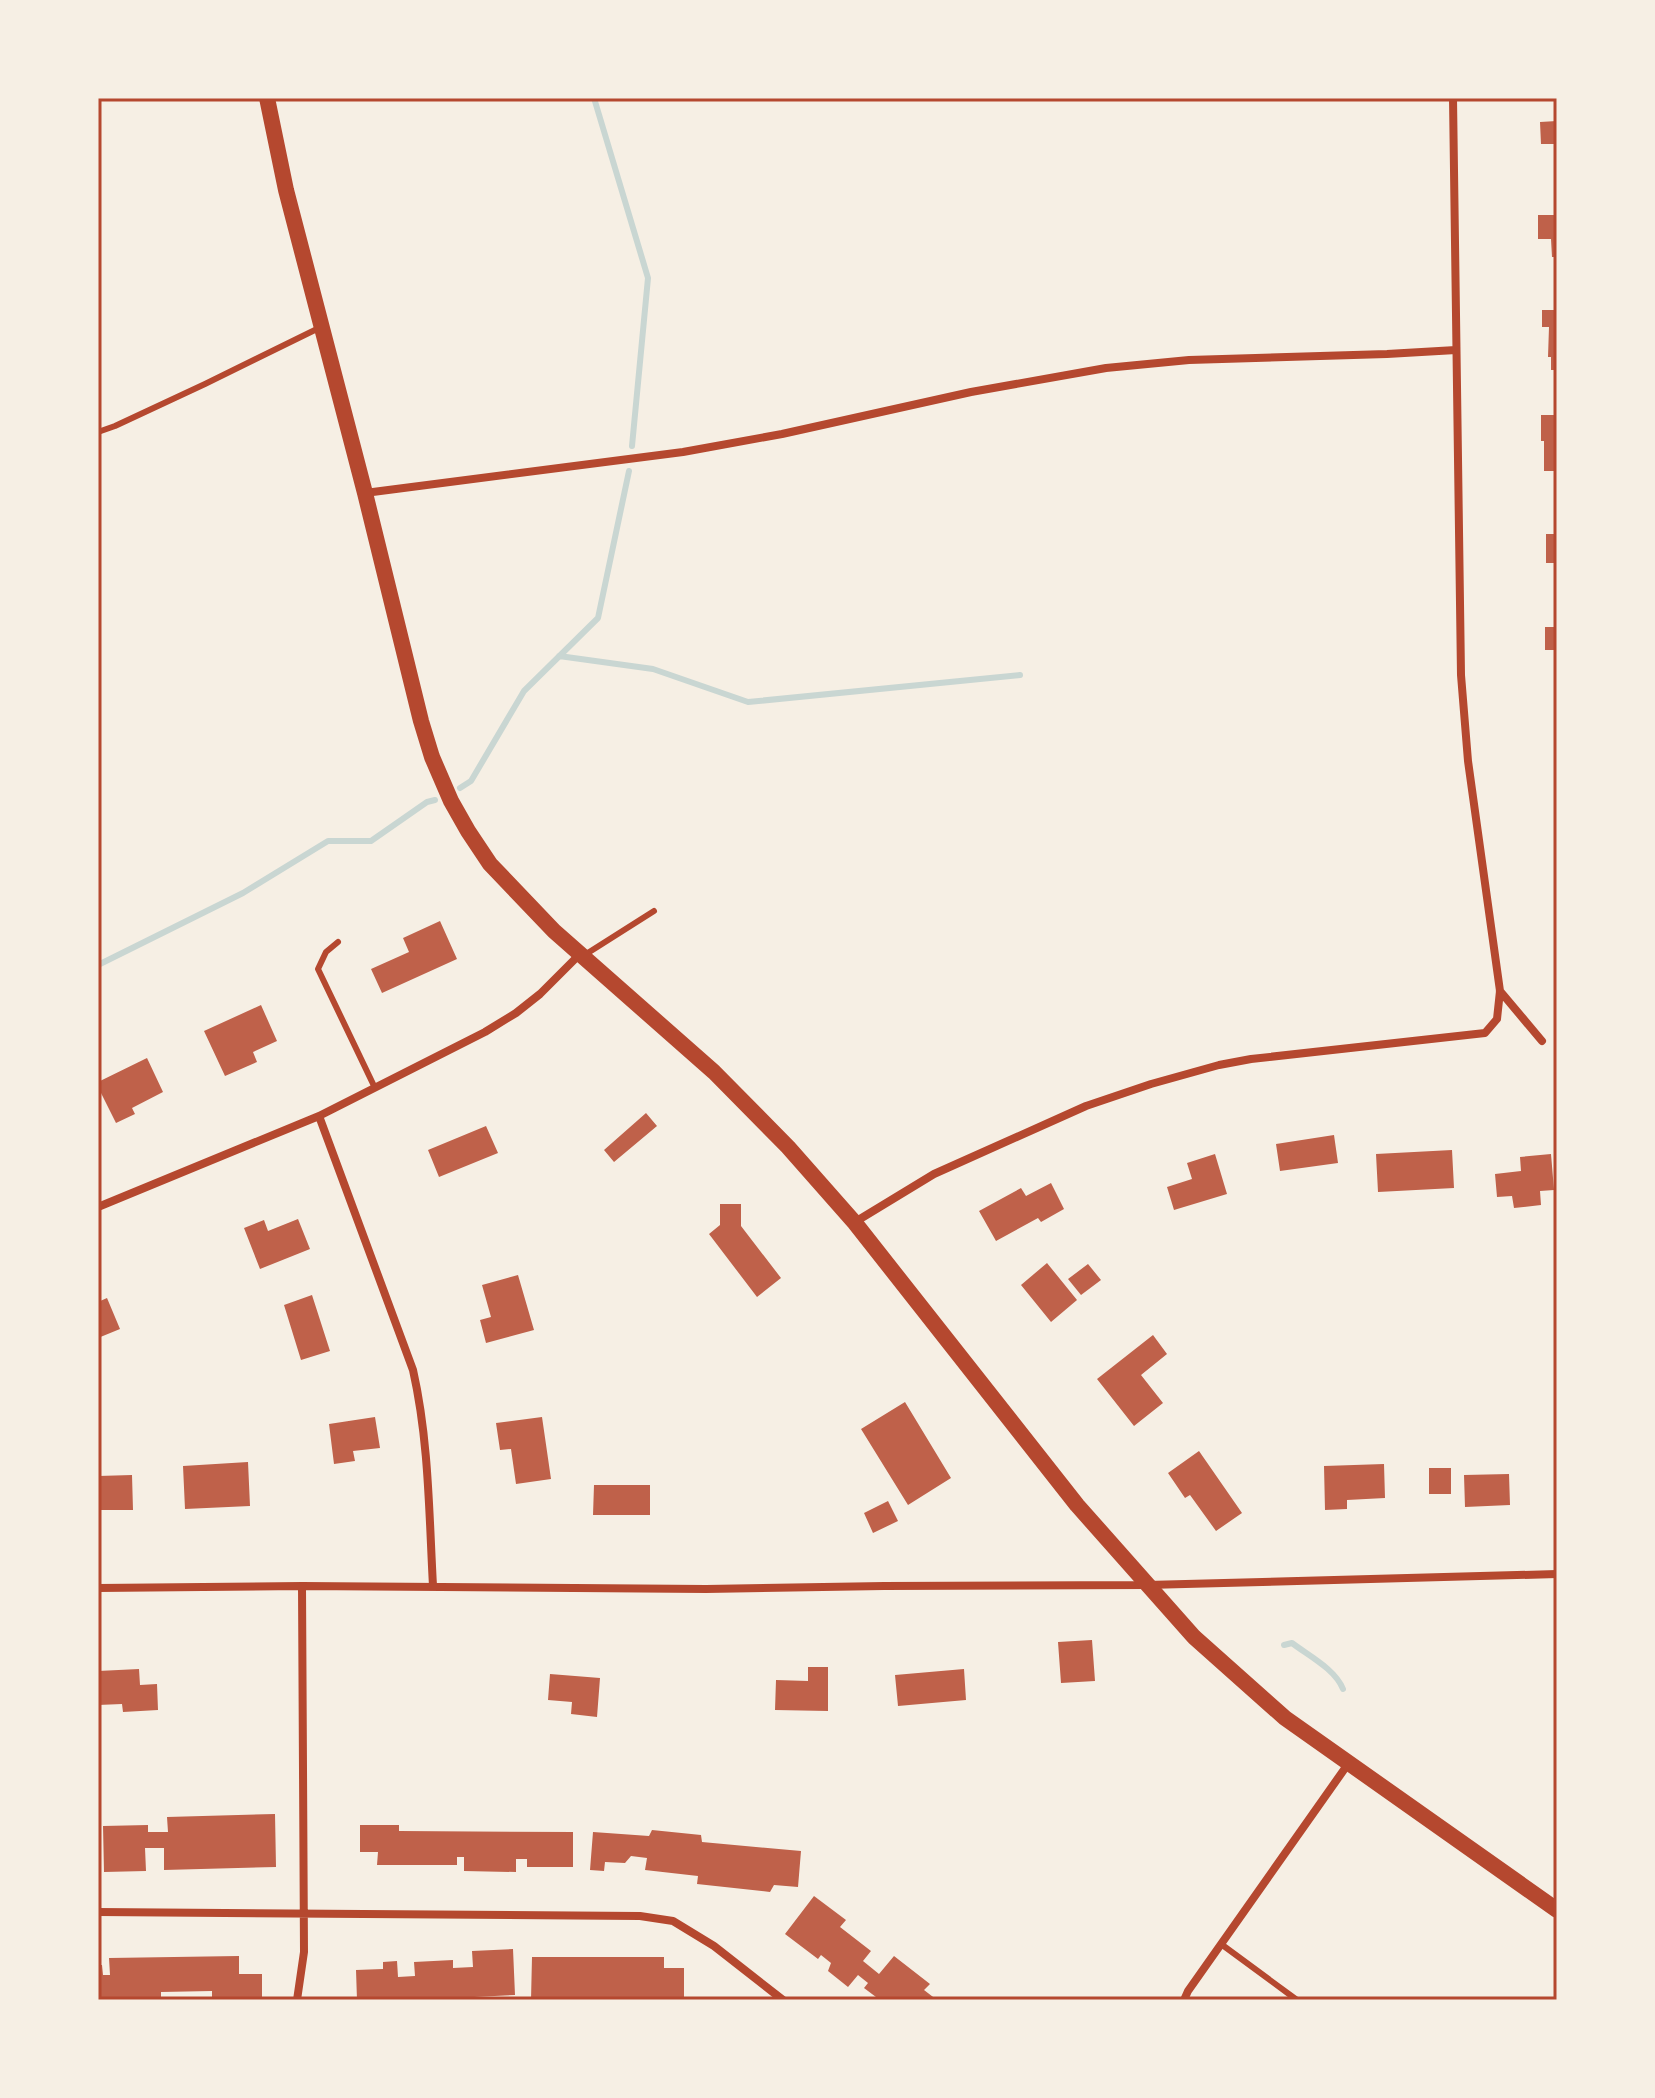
<svg xmlns="http://www.w3.org/2000/svg" width="1655" height="2098" viewBox="0 0 1655 2098" font-family="'PT Sans',sans-serif">
<style>
.lines{fill:none;stroke-linecap:round;stroke-linejoin:round}
.stream{stroke:#c9d6d2;stroke-width:6}
.building{fill:#bf614a}
.service{stroke:#b5482f;stroke-width:6}
.minor{stroke:#b5482f;stroke-width:8}
.secondary{stroke:#b5482f;stroke-width:16}
.neatline{fill:none;stroke:#b5482f;stroke-width:3}
</style>
<rect width="100%" height="100%" fill="#f6efe4"/>
<g class="lines">
<path class="stream" d="M 594,98 L 648,278 L 632,446
M 559,656 L 653,669 L 748,702 L 1020,675
M 460,788 L 471,781 L 524,691 L 598,618 L 629,471
M 98,965 L 243,893 L 328,841 L 371,841 L 427,802 L 435,800
M 1284,1645 L 1292,1643 C 1309,1656 1335,1669 1343,1689"/>
</g>
<path class="building" d="M 1557,121 L 1557,144 L 1541,144 L 1540,122 Z
M 1538,215 L 1557,215 L 1557,266 L 1555,266 L 1554,257 L 1552,257 L 1551,239 L 1538,239 Z
M 1542,310 L 1557,310 L 1557,370 L 1551,370 L 1551,357 L 1548,357 L 1549,327 L 1542,327 Z
M 1541,415 L 1557,415 L 1557,471 L 1544,471 L 1544,441 L 1541,441 Z
M 1546,534 L 1557,534 L 1557,563 L 1546,563 Z
M 1545,627 L 1557,627 L 1557,650 L 1545,650 Z
M 440,921 L 457,959 L 382,993 L 371,969 L 409,952 L 403,938 Z
M 261,1005 L 277,1041 L 253,1052 L 257,1062 L 225,1076 L 204,1031 Z
M 147,1058 L 163,1092 L 132,1108 L 135,1114 L 116,1123 L 98,1087 L 98,1082 Z
M 646,1113 L 657,1126 L 614,1162 L 604,1150 Z
M 486,1126 L 498,1153 L 439,1177 L 428,1150 Z
M 1334,1135 L 1338,1163 L 1280,1171 L 1276,1144 Z
M 1452,1150 L 1454,1188 L 1378,1192 L 1376,1154 Z
M 1215,1154 L 1227,1194 L 1174,1210 L 1167,1187 L 1192,1179 L 1187,1163 Z
M 1551,1154 L 1554,1190 L 1540,1191 L 1541,1205 L 1514,1208 L 1512,1196 L 1497,1197 L 1495,1174 L 1521,1171 L 1520,1157 Z
M 1051,1183 L 1064,1209 L 1041,1222 L 1038,1218 L 996,1241 L 979,1211 L 1021,1188 L 1026,1196 Z
M 720,1204 L 741,1204 L 741,1226 L 781,1278 L 757,1297 L 709,1234 L 720,1225 Z
M 298,1219 L 310,1249 L 260,1269 L 244,1228 L 264,1220 L 268,1231 Z
M 1047,1263 L 1077,1300 L 1051,1322 L 1021,1285 Z
M 1088,1264 L 1101,1280 L 1081,1295 L 1068,1279 Z
M 518,1275 L 534,1330 L 486,1343 L 480,1320 L 491,1317 L 482,1285 Z
M 312,1295 L 330,1351 L 301,1360 L 284,1305 Z
M 107,1298 L 120,1329 L 98,1338 L 98,1302 Z
M 1153,1335 L 1167,1354 L 1141,1375 L 1163,1403 L 1134,1426 L 1097,1379 Z
M 905,1402 L 951,1478 L 908,1505 L 861,1429 Z
M 375,1417 L 380,1448 L 353,1451 L 355,1461 L 334,1464 L 329,1424 Z
M 542,1417 L 551,1479 L 516,1484 L 511,1449 L 500,1450 L 496,1423 Z
M 1199,1451 L 1242,1513 L 1216,1531 L 1190,1495 L 1185,1498 L 1168,1473 Z
M 248,1462 L 250,1506 L 185,1509 L 183,1466 Z
M 1384,1464 L 1385,1498 L 1347,1500 L 1347,1509 L 1325,1510 L 1324,1466 Z
M 1429,1468 L 1451,1468 L 1451,1494 L 1429,1494 Z
M 1509,1474 L 1510,1505 L 1465,1507 L 1464,1475 Z
M 132,1475 L 133,1510 L 98,1510 L 98,1476 Z
M 594,1485 L 650,1485 L 650,1515 L 593,1515 Z
M 888,1501 L 898,1521 L 873,1533 L 864,1513 Z
M 1092,1640 L 1095,1681 L 1061,1683 L 1058,1642 Z
M 808,1667 L 828,1667 L 828,1711 L 775,1710 L 776,1680 L 808,1681 Z
M 139,1669 L 140,1685 L 157,1684 L 158,1710 L 123,1712 L 122,1704 L 98,1705 L 98,1671 Z
M 964,1669 L 966,1700 L 898,1706 L 895,1675 Z
M 550,1674 L 600,1678 L 597,1717 L 571,1714 L 572,1702 L 548,1700 Z
M 275,1814 L 276,1867 L 164,1870 L 164,1848 L 145,1848 L 146,1871 L 104,1872 L 103,1826 L 148,1825 L 148,1832 L 168,1832 L 167,1817 Z
M 360,1825 L 399,1825 L 399,1831 L 573,1832 L 573,1867 L 527,1867 L 527,1859 L 516,1859 L 516,1872 L 464,1871 L 464,1857 L 457,1857 L 457,1865 L 377,1865 L 378,1852 L 360,1852 Z
M 652,1830 L 701,1835 L 702,1842 L 801,1851 L 798,1887 L 774,1885 L 770,1892 L 697,1884 L 698,1876 L 645,1870 L 647,1858 L 631,1856 L 625,1863 L 605,1862 L 604,1871 L 590,1870 L 593,1832 L 649,1836 Z
M 814,1896 L 846,1920 L 840,1927 L 871,1951 L 863,1961 L 879,1974 L 894,1956 L 930,1984 L 924,1990 L 937,2000 L 880,2000 L 864,1988 L 868,1983 L 858,1975 L 848,1987 L 828,1971 L 831,1963 L 821,1955 L 818,1959 L 785,1934 Z
M 513,1949 L 515,1995 L 413,2000 L 357,2000 L 356,1970 L 383,1969 L 383,1962 L 397,1961 L 398,1977 L 415,1976 L 414,1962 L 453,1960 L 453,1968 L 473,1967 L 472,1951 Z
M 239,1956 L 239,1974 L 262,1974 L 262,2000 L 212,2000 L 212,1991 L 161,1992 L 161,2000 L 98,2000 L 98,1965 L 102,1965 L 103,1975 L 110,1975 L 109,1958 Z
M 532,1957 L 664,1957 L 664,1968 L 684,1968 L 684,2000 L 531,2000 Z"/>
<g class="lines">
<path class="service" d="M 98,432 L 115,426 L 205,384 L 321,327
M 338,942 L 326,952 L 318,969 L 375,1088
M 583,956 L 654,911
M 1221,1944 L 1297,2000"/>
<path class="minor" d="M 365,493 L 683,452 L 782,434 L 971,392 L 1106,368 L 1189,360 L 1387,354 L 1456,350
M 1500,991 L 1542,1041
M 319,1116 L 413,1370 C 429,1441 429,1514 433,1586
M 98,1207 L 319,1116 L 485,1032 L 516,1013 L 540,994 L 580,954
M 855,1222 L 934,1174 L 1086,1106 L 1151,1084 L 1219,1065 L 1251,1059 L 1485,1033 L 1497,1019 L 1500,991 L 1468,761 L 1461,675 L 1453,98
M 98,1588 L 302,1586 L 706,1589 L 884,1586 L 1147,1585 L 1557,1574
M 98,1912 L 640,1916 L 673,1921 L 714,1946 L 783,2000
M 297,2000 L 304,1952 L 302,1586
M 1184,2000 L 1188,1991 L 1348,1764"/>
<path class="secondary" d="M 267,98 L 286,190 L 365,493 L 421,721 L 432,757 L 451,801 L 468,831 L 490,864 L 554,931 L 714,1072 L 788,1147 L 855,1223 L 1077,1505 L 1194,1637 L 1285,1718 L 1557,1910"/>
</g>
<rect width="1655" height="2098" fill="none" stroke="#f6efe4" stroke-width="200"/>
<rect x="100" y="100" width="1455" height="1898" class="neatline"/>
</svg>
